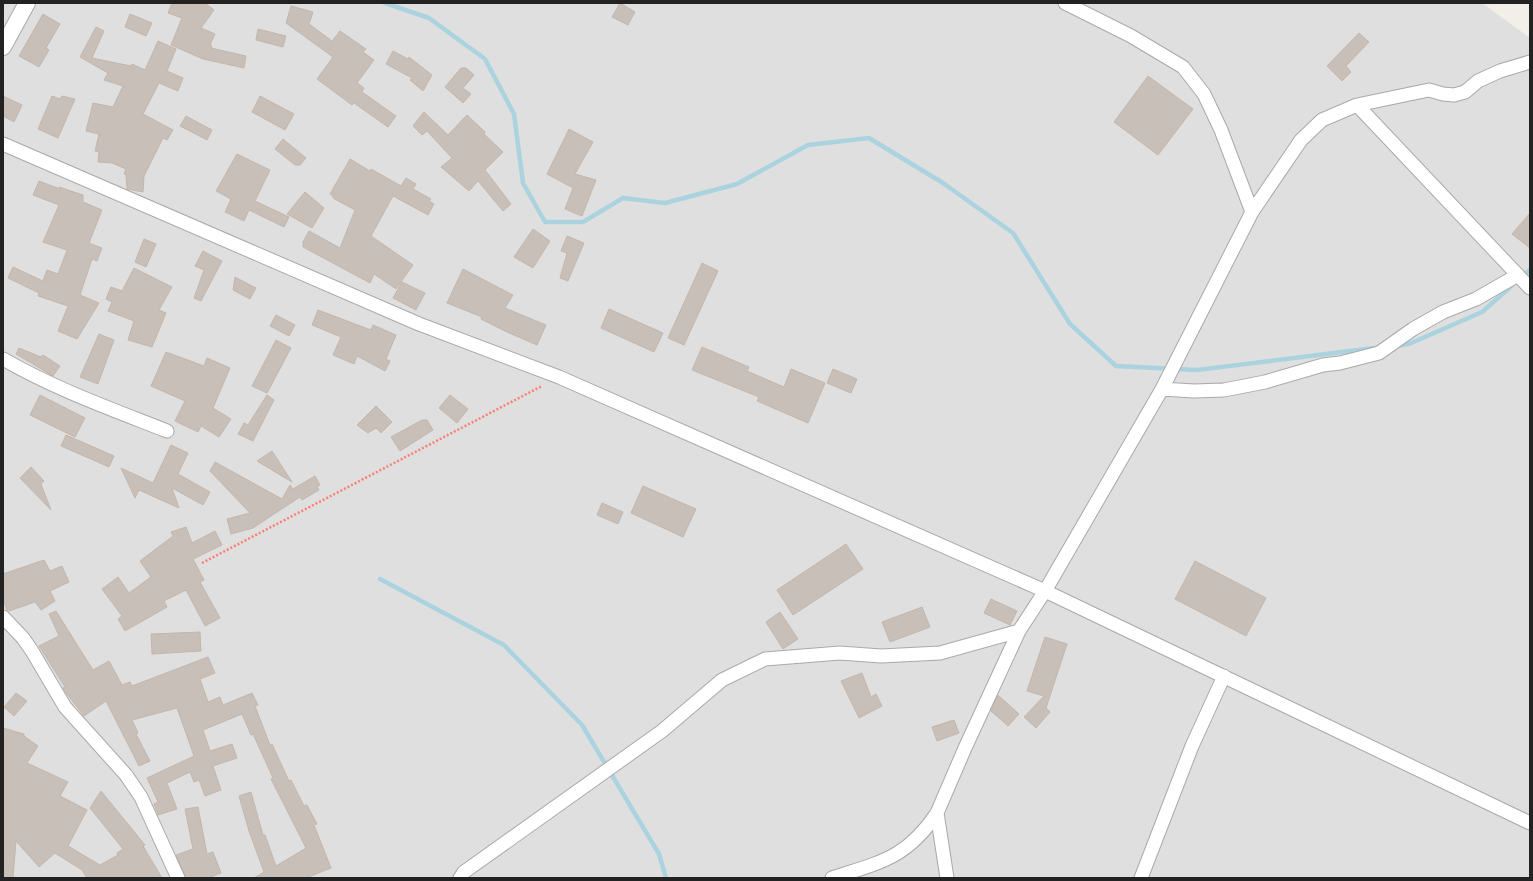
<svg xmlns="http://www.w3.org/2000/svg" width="1533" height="881" viewBox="0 0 1533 881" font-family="'Exo 2',sans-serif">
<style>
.residential{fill:#e0dfdf}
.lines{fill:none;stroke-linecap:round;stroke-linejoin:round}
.stream{stroke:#aad3df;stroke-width:4.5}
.building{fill:#c7bfb8;stroke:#c4b6ab}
.minor-casing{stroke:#a9a9a9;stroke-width:15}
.tertiary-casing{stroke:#a9a9a9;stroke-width:18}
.path{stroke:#fa8072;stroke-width:2.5;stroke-dasharray:2 2;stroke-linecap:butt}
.minor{stroke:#fff;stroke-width:13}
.tertiary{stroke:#fff;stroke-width:16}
</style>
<rect width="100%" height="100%" fill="#f2efe9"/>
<path class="residential" d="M 3,3 L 1482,3 L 1530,38 L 1530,878 L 3,878 Z"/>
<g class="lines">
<path class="stream" d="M 385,3 L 429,18 L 485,59 L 514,114 L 523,183 L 545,222 L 583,222 L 623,198 L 665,203 L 737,184 L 808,145 L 869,138 L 943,183 L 1013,233 L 1070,324 L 1116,366 L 1197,370 L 1374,348
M 1521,278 L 1530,270
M 1397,346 L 1409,344 L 1482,312 L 1516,282
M 380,579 L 504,645 L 582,725 L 659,854 L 666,878"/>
</g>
<path class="building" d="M 172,3 L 205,3 L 214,10 L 201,28 L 215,34 L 210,45 L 212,46 L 211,48 L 246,56 L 244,68 L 203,59 L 171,45 L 182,18 L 168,13 Z
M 620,3 L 635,12 L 628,25 L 612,17 Z
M 291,6 L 313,12 L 309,24 L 332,41 L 340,31 L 366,49 L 363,52 L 374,60 L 357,83 L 364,88 L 362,92 L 396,116 L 388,127 L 354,103 L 352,105 L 317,79 L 333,57 L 286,23 Z
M 43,14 L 60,24 L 46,48 L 49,50 L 39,67 L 19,56 Z
M 130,14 L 152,23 L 146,36 L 125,27 Z
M 96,27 L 104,31 L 92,58 L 131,66 L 132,64 L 145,70 L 158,41 L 176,49 L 167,71 L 183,78 L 178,91 L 159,83 L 143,114 L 173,130 L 167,140 L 163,138 L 144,176 L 143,192 L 127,189 L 126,174 L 124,174 L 126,169 L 112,163 L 98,162 L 99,152 L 95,151 L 99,134 L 86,131 L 93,103 L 113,107 L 123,86 L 104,80 L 108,73 L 80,57 Z
M 258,29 L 286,36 L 283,47 L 256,40 Z
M 1359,33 L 1369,42 L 1346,66 L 1351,72 L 1342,81 L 1327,66 Z
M 393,51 L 408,59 L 409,57 L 432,75 L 423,91 L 410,80 L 412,78 L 386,64 Z
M 461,68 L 466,68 L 474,75 L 463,88 L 471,94 L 463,103 L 445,87 Z
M 1148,76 L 1193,109 L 1158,155 L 1114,122 Z
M 3,96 L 22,105 L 14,122 L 3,116 Z
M 52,96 L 60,99 L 62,96 L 75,99 L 58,138 L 38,129 Z
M 260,96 L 294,114 L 285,130 L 252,112 Z
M 424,112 L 448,135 L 467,115 L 485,132 L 484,134 L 503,152 L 485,170 L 511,204 L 503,211 L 478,181 L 469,191 L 441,167 L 452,158 L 427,131 L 422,135 L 413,126 Z
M 186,116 L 212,130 L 207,140 L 180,126 Z
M 569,129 L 593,142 L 575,174 L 596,180 L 582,216 L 565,209 L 573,188 L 547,174 Z
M 283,139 L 306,158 L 300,165 L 295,165 L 275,149 Z
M 237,154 L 270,170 L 255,201 L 289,217 L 284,227 L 249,210 L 244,221 L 225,212 L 231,199 L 216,191 Z
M 350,159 L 370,171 L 371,169 L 401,186 L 406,178 L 416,184 L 413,189 L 431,199 L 429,201 L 434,204 L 428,215 L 393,196 L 371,236 L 413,265 L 396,289 L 374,274 L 370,283 L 303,247 L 303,242 L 309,231 L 340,248 L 355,210 L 333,198 L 333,196 L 330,194 Z
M 39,181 L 60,189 L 59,187 L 83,195 L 83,202 L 102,210 L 89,243 L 102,248 L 97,261 L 92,259 L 80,295 L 99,303 L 77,339 L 58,331 L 68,306 L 38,296 L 39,293 L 8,278 L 13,267 L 43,281 L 47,270 L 58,274 L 67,250 L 43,242 L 59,205 L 33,195 Z
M 305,192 L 324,208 L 312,228 L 287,214 Z
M 1530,213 L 1530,248 L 1512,234 Z
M 533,229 L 550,241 L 533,268 L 514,257 Z
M 567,236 L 584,243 L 568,281 L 560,278 L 567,253 L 561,251 Z
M 144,239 L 156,244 L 146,267 L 135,262 Z
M 203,251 L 222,261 L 201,301 L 194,298 L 204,270 L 195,266 Z
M 702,263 L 718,271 L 684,345 L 668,338 Z
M 134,268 L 172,287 L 159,310 L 166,313 L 152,347 L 128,340 L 134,321 L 108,311 L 112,302 L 106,299 L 111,287 L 122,291 Z
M 463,269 L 513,295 L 505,308 L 546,325 L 537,345 L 507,332 L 481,319 L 482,317 L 447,303 Z
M 235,277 L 256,288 L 250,299 L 233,290 Z
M 402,282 L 425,293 L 416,310 L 393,298 Z
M 609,309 L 663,333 L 654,352 L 601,328 Z
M 318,310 L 371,330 L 373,325 L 396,335 L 386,359 L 390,361 L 385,371 L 357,356 L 354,364 L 333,355 L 341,337 L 312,325 Z
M 276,315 L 295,325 L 289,336 L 270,326 Z
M 99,334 L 114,340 L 98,384 L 80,377 Z
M 276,340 L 291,348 L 267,393 L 252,386 Z
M 702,347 L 749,367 L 747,371 L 784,387 L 791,369 L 825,383 L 808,423 L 757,401 L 759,397 L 692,370 Z
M 19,348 L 41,357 L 43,355 L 60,366 L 53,376 L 16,354 Z
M 166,352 L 204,366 L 207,358 L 230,368 L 213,408 L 231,419 L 219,437 L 201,426 L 198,432 L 175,421 L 185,401 L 151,386 Z
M 833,369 L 857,379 L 851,393 L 827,383 Z
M 40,395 L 85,418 L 75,437 L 30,415 Z
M 267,395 L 274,400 L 253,441 L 238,434 L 244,423 L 248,425 Z
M 450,395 L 468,409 L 457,423 L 439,408 Z
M 376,406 L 392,422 L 381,433 L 376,428 L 368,433 L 357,425 Z
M 422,420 L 427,420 L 433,430 L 400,451 L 391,437 Z
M 66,435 L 114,456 L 109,467 L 61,446 Z
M 171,445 L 188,453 L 178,474 L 210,492 L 203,505 L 172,488 L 179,508 L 139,490 L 135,498 L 121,468 L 153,483 Z
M 272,451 L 292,482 L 257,461 Z
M 215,462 L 282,499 L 290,485 L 293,489 L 315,476 L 320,485 L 317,487 L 319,490 L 302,500 L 300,497 L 253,528 L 231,534 L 227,519 L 250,513 L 210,471 Z
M 31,467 L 44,481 L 41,484 L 51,510 L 20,478 Z
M 643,486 L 696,509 L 683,537 L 631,513 Z
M 602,503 L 623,512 L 618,524 L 597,515 Z
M 186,527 L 192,543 L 215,531 L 222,545 L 193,559 L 204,580 L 200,582 L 220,618 L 205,626 L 186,590 L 164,601 L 167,607 L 125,631 L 118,619 L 122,616 L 102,589 L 118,577 L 129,593 L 151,577 L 140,561 L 173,536 L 171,532 Z
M 846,544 L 863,569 L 793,615 L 777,590 Z
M 44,560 L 50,571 L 62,566 L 69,582 L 50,591 L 55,601 L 41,610 L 35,602 L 9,611 L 7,610 L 3,600 L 3,574 Z
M 1195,561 L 1266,598 L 1246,636 L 1175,599 Z
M 991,599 L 1017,611 L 1010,625 L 984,613 Z
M 922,607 L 930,627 L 890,642 L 882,622 Z
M 56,611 L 93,670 L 109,661 L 122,685 L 130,682 L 132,686 L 208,657 L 215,673 L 200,679 L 208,702 L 220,697 L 223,705 L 252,693 L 258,705 L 255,706 L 270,745 L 272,744 L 289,781 L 291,780 L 304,806 L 307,805 L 317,824 L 314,825 L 331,868 L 306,878 L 254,878 L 264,872 L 249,831 L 239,796 L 251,792 L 263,835 L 265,835 L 276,866 L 306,848 L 271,779 L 273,778 L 253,734 L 251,735 L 242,714 L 203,730 L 210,751 L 232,744 L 237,758 L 213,766 L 221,790 L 205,796 L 199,780 L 194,782 L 190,772 L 167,783 L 177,809 L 158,815 L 154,804 L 158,802 L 147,778 L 194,756 L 177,708 L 132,720 L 138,733 L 136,734 L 150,761 L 139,766 L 106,701 L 84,716 L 67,694 L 63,688 L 65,687 L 39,646 L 59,636 L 49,614 Z
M 780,612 L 798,639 L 783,649 L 766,622 Z
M 200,632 L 201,651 L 152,654 L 151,634 Z
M 1045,637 L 1067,644 L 1046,708 L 1050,712 L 1036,728 L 1024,717 L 1044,696 L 1027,691 Z
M 862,673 L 871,697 L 876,694 L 882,706 L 859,718 L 841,681 Z
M 16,693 L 27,701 L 14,716 L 4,707 Z
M 998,695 L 1019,714 L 1008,726 L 991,711 Z
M 954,720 L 959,733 L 937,741 L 932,727 Z
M 3,728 L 24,734 L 24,736 L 38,746 L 27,763 L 68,782 L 60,796 L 87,810 L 68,846 L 100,865 L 118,855 L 117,853 L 123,849 L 90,808 L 101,791 L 145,845 L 143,846 L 162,878 L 87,878 L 82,870 L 55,853 L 39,867 L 16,841 L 13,878 L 3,878 Z
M 198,807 L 207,854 L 213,852 L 221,873 L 208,878 L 186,878 L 176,855 L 193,849 L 185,809 Z"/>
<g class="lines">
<g class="minor-casing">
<path id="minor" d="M 1357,105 L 1530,288
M 3,144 L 419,324 L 559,377 L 1045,591 L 1530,823
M 1252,212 L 1301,140 L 1322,120 L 1357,105 L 1429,90 L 1443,94 L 1454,95 L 1465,92 L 1478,81 L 1500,71 L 1530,62
M 3,359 C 55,389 111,409 167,431
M 1162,389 L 1194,391 L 1224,390 L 1265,382 L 1323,365 L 1340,363 L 1379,353 L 1413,329 L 1443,312 L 1476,299 L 1518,275
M 3,617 L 23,638 L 32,651 L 65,707 L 126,775 L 141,797 L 178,878
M 460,878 L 464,872 L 662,731 L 722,680 L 765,659 L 840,653 L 881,656 L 940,653 L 1019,631
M 832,878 C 881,862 907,858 937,813
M 947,878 L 937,813 L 965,748 L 1019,631 L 1045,591 L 1162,389 L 1252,212 L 1221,130 L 1204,94 L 1183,67 L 1131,36 L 1065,3
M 1141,878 L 1192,746 L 1224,676"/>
</g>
<g class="tertiary-casing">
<path id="tertiary" d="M 3,47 L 27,3"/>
</g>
<path class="path" d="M 202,563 L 542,386"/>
<use href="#minor" class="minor"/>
<use href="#tertiary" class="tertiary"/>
</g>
<rect width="1533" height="881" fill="none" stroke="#222222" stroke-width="8"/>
</svg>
